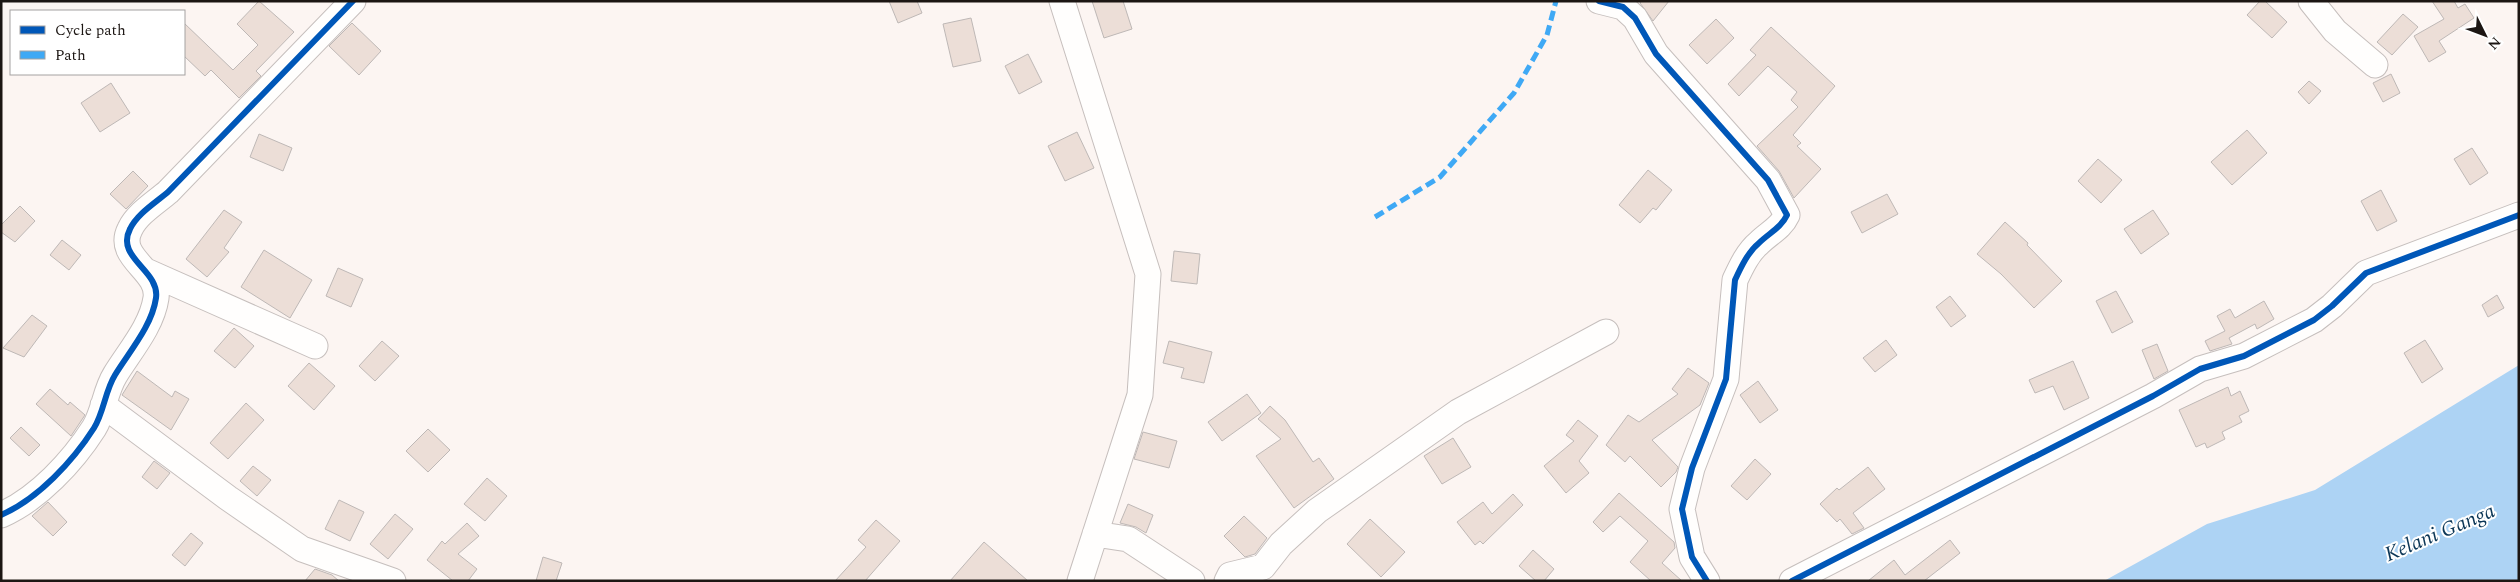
<svg xmlns="http://www.w3.org/2000/svg" width="2520" height="582" viewBox="0 0 2520 582" font-family="Spectral,serif">
<style>
.water{fill:#add3f4}
.building{fill:#ecded7;stroke:#beb8b6}
.lines{fill:none;stroke-linecap:round;stroke-linejoin:round}
.minor-casing{stroke:#c6bfbd;stroke-width:27}
.minor{stroke:#fffefd;stroke-width:25}
.quiet{stroke:#3fa9f5;stroke-width:5;stroke-dasharray:10 5;stroke-linecap:butt}
.cycleway-casing{stroke:#fff;stroke-width:9}
.cycleway{stroke:#0057b8;stroke-width:6}
.labels{text-anchor:middle;dominant-baseline:central;stroke-width:4;stroke-linejoin:round;paint-order:stroke}
.water-label{font-size:21px;font-style:italic;fill:#0c3757;stroke:#fff}
</style>
<rect width="100%" height="100%" fill="#fcf5f2"/>
<path class="water" d="M 2519,365 L 2519,581 L 2104,581 L 2207,524 L 2315,490 Z"/>
<path class="building" d="M 259,1 L 294,32 L 256,71 L 261,76 L 239,98 L 211,70 L 205,76 L 184,56 L 184,23 L 233,70 L 258,45 L 237,24 Z
M 889,1 L 917,1 L 922,13 L 898,23 Z
M 1092,1 L 1123,1 L 1132,29 L 1104,38 Z
M 1642,1 L 1669,1 L 1653,21 L 1640,3 Z
M 2260,1 L 2265,1 L 2287,22 L 2272,38 L 2247,15 Z
M 2432,1 L 2454,1 L 2458,8 L 2465,4 L 2474,18 L 2439,41 L 2446,52 L 2429,62 L 2414,36 L 2444,19 Z
M 2403,14 L 2418,27 L 2392,55 L 2377,42 Z
M 971,18 L 981,61 L 953,67 L 943,24 Z
M 1716,19 L 1734,38 L 1707,64 L 1689,45 Z
M 352,23 L 381,51 L 359,75 L 329,46 Z
M 1771,27 L 1835,86 L 1793,135 L 1801,143 L 1797,146 L 1821,169 L 1794,198 L 1779,171 L 1757,146 L 1798,107 L 1791,100 L 1797,92 L 1768,66 L 1739,96 L 1728,84 L 1756,55 L 1750,50 Z
M 1028,54 L 1042,82 L 1019,94 L 1005,66 Z
M 2391,74 L 2400,93 L 2383,102 L 2373,83 Z
M 2309,81 L 2321,91 L 2309,104 L 2298,92 Z
M 111,83 L 130,113 L 100,132 L 81,103 Z
M 2247,130 L 2267,153 L 2232,185 L 2211,162 Z
M 1077,132 L 1094,168 L 1065,181 L 1048,146 Z
M 259,134 L 292,148 L 283,171 L 250,157 Z
M 2472,148 L 2488,173 L 2470,185 L 2454,159 Z
M 2098,159 L 2122,180 L 2101,203 L 2078,181 Z
M 1648,170 L 1672,190 L 1656,210 L 1653,208 L 1640,223 L 1619,205 Z
M 133,171 L 148,186 L 126,209 L 110,194 Z
M 2381,190 L 2397,221 L 2377,231 L 2361,201 Z
M 1887,194 L 1898,214 L 1862,233 L 1851,212 Z
M 20,206 L 35,221 L 15,242 L 1,232 L 1,225 Z
M 224,210 L 242,222 L 224,248 L 229,252 L 207,277 L 186,259 Z
M 2153,210 L 2169,234 L 2141,254 L 2124,229 Z
M 2005,222 L 2028,243 L 2027,245 L 2062,281 L 2034,308 L 2001,274 L 1977,254 Z
M 62,240 L 81,255 L 69,270 L 50,255 Z
M 264,250 L 312,280 L 290,318 L 241,287 Z
M 1174,251 L 1200,254 L 1197,284 L 1171,281 Z
M 338,268 L 363,279 L 351,307 L 326,296 Z
M 2116,291 L 2133,322 L 2112,333 L 2096,301 Z
M 2497,295 L 2504,308 L 2488,317 L 2482,305 Z
M 1950,296 L 1966,316 L 1951,327 L 1936,307 Z
M 2264,301 L 2274,319 L 2257,329 L 2255,324 L 2229,338 L 2232,344 L 2210,351 L 2205,341 L 2225,331 L 2217,316 L 2230,309 L 2235,318 Z
M 32,315 L 47,326 L 24,357 L 3,348 Z
M 234,328 L 254,346 L 235,368 L 214,351 Z
M 1886,340 L 1897,355 L 1875,372 L 1863,358 Z
M 2425,340 L 2443,369 L 2422,383 L 2404,353 Z
M 382,341 L 399,356 L 375,381 L 359,366 Z
M 1169,341 L 1212,352 L 1204,383 L 1181,378 L 1184,368 L 1163,363 Z
M 2157,344 L 2168,371 L 2154,379 L 2142,350 Z
M 2073,361 L 2089,398 L 2064,410 L 2053,386 L 2035,393 L 2029,380 Z
M 309,363 L 335,386 L 314,410 L 288,386 Z
M 1688,368 L 1709,383 L 1700,405 L 1652,440 L 1678,467 L 1676,472 L 1661,487 L 1630,456 L 1625,462 L 1606,445 L 1628,415 L 1639,422 L 1678,394 L 1672,389 Z
M 137,371 L 172,397 L 175,391 L 189,399 L 171,430 L 122,395 Z
M 1758,381 L 1778,410 L 1760,423 L 1740,395 Z
M 2228,387 L 2231,396 L 2240,391 L 2249,411 L 2239,416 L 2242,422 L 2222,432 L 2225,439 L 2207,448 L 2205,443 L 2196,447 L 2179,410 Z
M 50,389 L 68,405 L 70,402 L 85,415 L 71,436 L 36,404 Z
M 1247,394 L 1261,413 L 1222,441 L 1208,422 Z
M 246,403 L 264,420 L 228,459 L 210,443 Z
M 1270,406 L 1285,420 L 1313,462 L 1319,458 L 1334,479 L 1294,508 L 1256,456 L 1281,439 L 1258,419 Z
M 1578,420 L 1598,436 L 1579,461 L 1589,473 L 1566,493 L 1544,466 L 1574,441 L 1566,435 Z
M 21,427 L 40,445 L 29,456 L 10,438 Z
M 428,429 L 450,450 L 428,472 L 406,451 Z
M 1143,432 L 1177,441 L 1169,468 L 1134,459 Z
M 1453,438 L 1471,467 L 1442,484 L 1424,456 Z
M 1755,459 L 1771,474 L 1747,500 L 1731,486 Z
M 154,461 L 170,473 L 157,489 L 142,477 Z
M 253,466 L 271,480 L 257,496 L 240,481 Z
M 1868,467 L 1885,489 L 1853,513 L 1864,528 L 1852,534 L 1840,519 L 1837,522 L 1820,504 L 1837,488 L 1839,490 Z
M 487,478 L 507,496 L 485,521 L 464,504 Z
M 1619,493 L 1674,542 L 1675,548 L 1662,563 L 1682,581 L 1651,581 L 1630,562 L 1648,541 L 1620,516 L 1603,532 L 1593,522 Z
M 1513,494 L 1523,505 L 1483,544 L 1480,541 L 1475,545 L 1457,522 L 1483,502 L 1492,514 Z
M 339,500 L 364,512 L 350,541 L 325,529 Z
M 48,502 L 67,522 L 53,536 L 32,516 Z
M 1128,504 L 1153,515 L 1146,533 L 1136,527 L 1120,523 Z
M 395,514 L 413,529 L 388,559 L 370,544 Z
M 1244,516 L 1267,538 L 1255,554 L 1245,557 L 1224,536 Z
M 1370,519 L 1405,552 L 1381,577 L 1347,544 Z
M 876,520 L 900,541 L 865,581 L 835,581 L 866,547 L 858,540 Z
M 467,523 L 479,536 L 458,554 L 477,569 L 468,581 L 453,581 L 427,560 L 442,541 L 445,544 Z
M 191,533 L 203,543 L 185,566 L 172,555 Z
M 1950,540 L 1960,553 L 1924,581 L 1868,581 L 1894,560 L 1905,575 Z
M 984,542 L 1028,581 L 950,581 Z
M 1533,550 L 1554,569 L 1544,581 L 1536,581 L 1519,566 Z
M 543,557 L 562,563 L 556,581 L 536,581 Z
M 315,569 L 332,575 L 339,581 L 305,581 Z"/>
<g class="lines">
<g class="minor-casing">
<path id="minor" d="M 1062,1 L 1148,274 L 1140,395 L 1080,581
M 1599,1 L 1623,7 L 1635,18 L 1656,54 L 1768,180 L 1787,215 C 1781,228 1769,233 1759,243 C 1748,252 1741,267 1735,280 L 1726,379 L 1692,468 L 1682,509 L 1692,557 L 1707,581
M 2311,1 L 2335,31 L 2375,65
M 146,271 L 315,346
M 103,405 L 228,498 L 302,549 L 393,581
M 1,515 C 38,499 73,461 94,428 C 104,412 105,391 115,375 C 129,352 152,326 156,298 C 160,270 115,258 130,229 C 137,214 155,203 168,192 L 353,1
M 1095,534 L 1128,539 L 1192,581
M 1227,581 L 1230,575 L 1263,567 L 1281,544 L 1317,511 L 1458,412 L 1606,332
M 1792,581 L 2153,396 L 2200,369 L 2244,356 L 2314,320 L 2332,306 L 2366,273 L 2519,215"/>
</g>
<use href="#minor" class="minor"/>
<path class="quiet" d="M 1375,217 L 1440,177 L 1514,93 L 1547,35 L 1556,1"/>
<g class="cycleway-casing">
<path id="cycleway" d="M 1599,1 L 1623,7 L 1635,18 L 1656,54 L 1768,180 L 1787,215 C 1781,228 1769,233 1759,243 C 1748,252 1741,267 1735,280 L 1726,379 L 1692,468 L 1682,509 L 1692,557 L 1707,581
M 1,515 C 38,499 73,461 94,428 C 104,412 105,391 115,375 C 129,352 152,326 156,298 C 160,270 115,258 130,229 C 137,214 155,203 168,192 L 353,1
M 1792,581 L 2153,396 L 2200,369 L 2244,356 L 2314,320 L 2332,306 L 2366,273 L 2519,215"/>
</g>
<use href="#cycleway" class="cycleway"/>
</g>
<g class="labels">
<g class="water-label">
<text transform="translate(2440 533) rotate(-23)">Kelani Ganga</text>
</g>
</g>
<rect width="2520" height="582" fill="none" stroke="#1c1613" stroke-width="5"/>
<rect x="10" y="10" width="175" height="65" fill="#ffffff" stroke="#a4a2a1"/>
<rect x="20" y="26" width="25" height="8" fill="#0057b8" stroke="#a4a2a1"/>
<text x="55" y="35" font-size="15" fill="#1c1613">Cycle path</text>
<rect x="20" y="51" width="25" height="8" fill="#3fa9f5" stroke="#a4a2a1"/>
<text x="55" y="60" font-size="15" fill="#1c1613">Path</text>
<g transform="translate(2485 35) rotate(132)" stroke="#ffffff" stroke-width="4" paint-order="stroke">
<path d="M0-4L9 19L0 12L-9 19Z" fill="#1c1613"/>
<text y="-8" font-size="14" font-weight="bold" text-anchor="middle" fill="#1c1613">N</text>
</g>
</svg>
